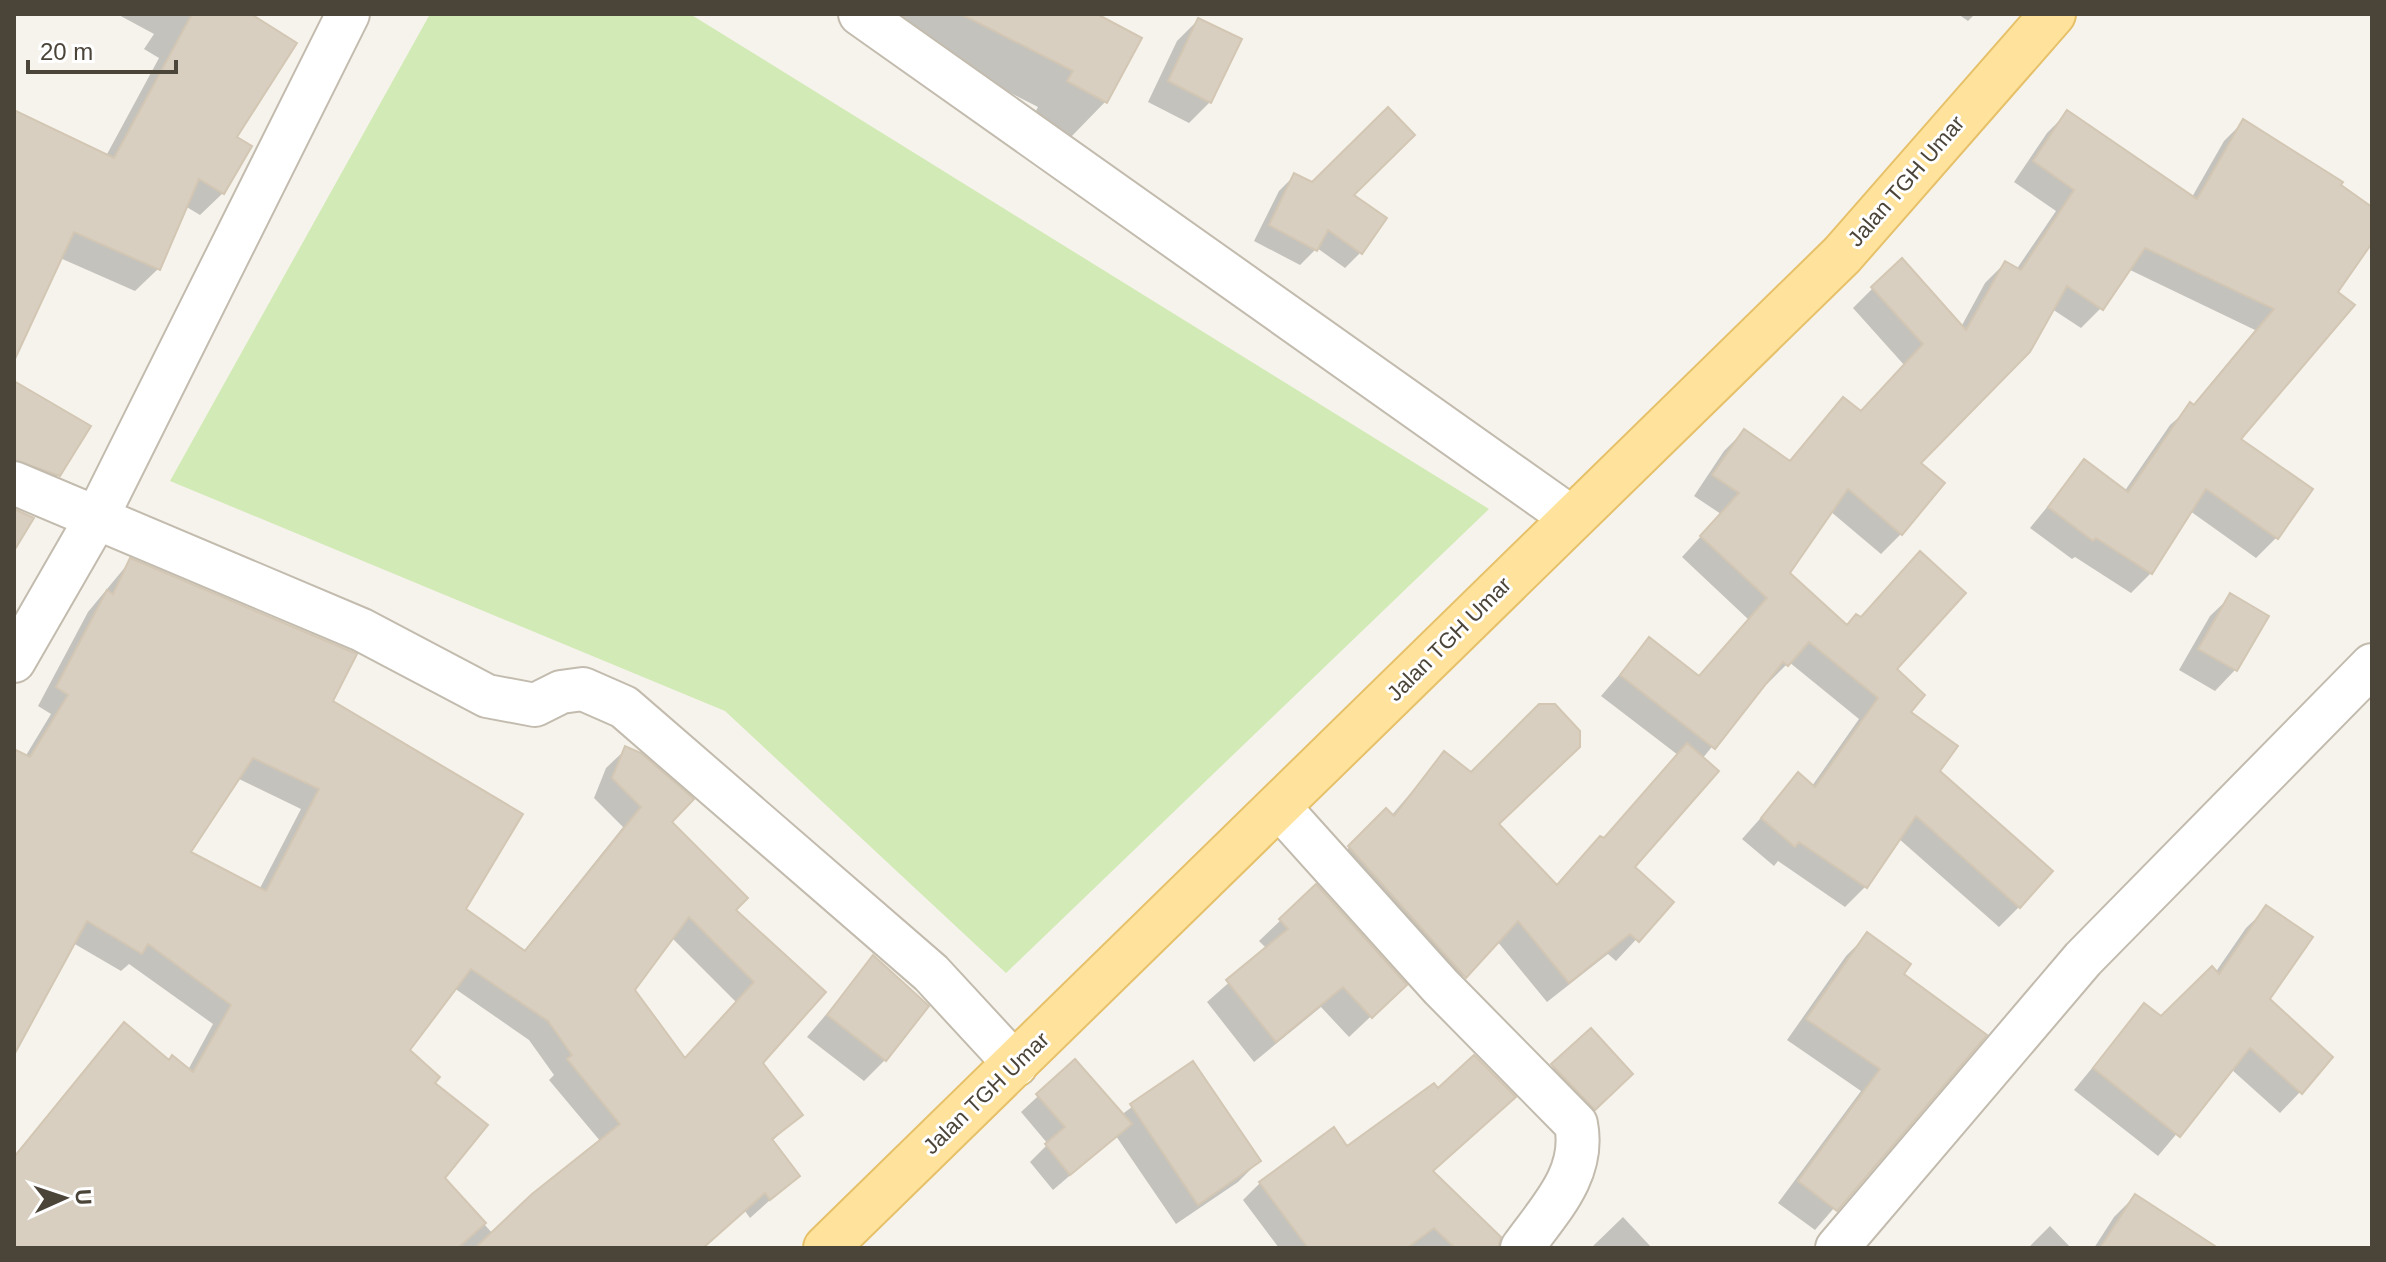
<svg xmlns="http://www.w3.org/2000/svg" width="2386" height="1262" viewBox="0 0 2386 1262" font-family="Arial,sans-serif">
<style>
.green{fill:#d2eab5}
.shadow{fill:#0003;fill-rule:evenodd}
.building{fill:#d8cfc1;stroke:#d3c7b4;stroke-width:2;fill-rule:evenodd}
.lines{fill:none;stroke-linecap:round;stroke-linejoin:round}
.street-casing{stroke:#c2bbae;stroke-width:46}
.primary-casing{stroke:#e6c16a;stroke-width:48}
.street{stroke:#fff;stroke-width:42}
.primary{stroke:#ffe39c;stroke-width:44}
.labels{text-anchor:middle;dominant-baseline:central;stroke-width:6;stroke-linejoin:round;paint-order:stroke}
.street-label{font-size:22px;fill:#4b4439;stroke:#fff}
</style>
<rect width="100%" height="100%" fill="#f6f3ec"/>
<path class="green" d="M 430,14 L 690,14 L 1489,509 L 1006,973 L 725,711 L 170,481 Z"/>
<path class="shadow" d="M 117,14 L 247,14 L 234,138 L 223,193 L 200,215 L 185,206 L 158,269 L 135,291 L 60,258 L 14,356 L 14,113 L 106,156 L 159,58 L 144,49 L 154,34 Z
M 866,14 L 1093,14 L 1106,101 L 1070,138 L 1032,118 L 1038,107 L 916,45 Z
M 1958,14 L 1975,14 L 1968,21 Z
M 1198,20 L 1210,102 L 1189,123 L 1148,102 L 1177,41 Z
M 2067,113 L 2192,197 L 2224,141 L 2244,121 L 2372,210 L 2372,239 L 2238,439 L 2310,490 L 2276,538 L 2256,558 L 2190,511 L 2151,573 L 2131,593 L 2075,557 L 2072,559 L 2030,528 L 2084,462 L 2124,492 L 2170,425 L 2192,406 L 2255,330 L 2128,269 L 2101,308 L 2081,328 L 2052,309 L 1918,463 L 1901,534 L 1881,554 L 1830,511 L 1787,574 L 1894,669 L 1908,712 L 1937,772 L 2019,907 L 1999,927 L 1898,838 L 1865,887 L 1845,907 L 1778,861 L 1774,866 L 1742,839 L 1799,775 L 1812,786 L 1859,719 L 1789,662 L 1767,684 L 1764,683 L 1702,759 L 1633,867 L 1671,902 L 1616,961 L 1608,954 L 1547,1002 L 1497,941 L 1443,997 L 1328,869 L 1386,810 L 1391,816 L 1444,754 L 1497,825 L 1556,886 L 1602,840 L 1678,755 L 1601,696 L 1649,640 L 1698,678 L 1749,620 L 1682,557 L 1721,514 L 1694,496 L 1724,451 L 1744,431 L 1788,462 L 1844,399 L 1860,414 L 1905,366 L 1853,308 L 1873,288 L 1961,327 L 1985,283 L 2005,263 L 2016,270 L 2056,211 L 2014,182 L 2047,133 Z
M 1295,175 L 1351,196 L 1360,253 L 1345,268 L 1317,248 L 1300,265 L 1254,241 L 1279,191 Z
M 14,383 L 58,475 L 35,498 L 14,490 Z
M 131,560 L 330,701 L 464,910 L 523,952 L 623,827 L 594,798 L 606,768 L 626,749 L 669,822 L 733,910 L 823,992 L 760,1063 L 800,1115 L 771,1142 L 797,1176 L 750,1218 L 745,1211 L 703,1248 L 14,1248 L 14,1156 L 106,1044 L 125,1025 L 169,1062 L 188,1070 L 213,1024 L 129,964 L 121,971 L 73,943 L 14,1047 L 14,751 L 25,757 L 51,714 L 38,706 L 88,612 ZM 237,778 L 301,809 L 259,890 L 188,853 ZM 672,938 L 736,1002 L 684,1060 L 632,990 ZM 454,988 L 529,1040 L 554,1075 L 549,1080 L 601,1142 L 493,1234 L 443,1178 L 432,1083 L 407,1050 Z
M 2231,596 L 2235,670 L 2215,691 L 2179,670 L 2210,616 Z
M 1316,886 L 1383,1005 L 1349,1037 L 1321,1007 L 1254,1062 L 1207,1002 L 1267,949 L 1259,941 Z
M 2267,908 L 2267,999 L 2300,1092 L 2280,1113 L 2231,1069 L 2158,1156 L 2074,1090 L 2144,1005 L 2161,1019 L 2215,973 L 2246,928 Z
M 1867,935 L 1901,974 L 1984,1035 L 1815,1230 L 1778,1203 L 1861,1091 L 1787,1040 L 1846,956 Z
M 874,958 L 885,1060 L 864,1081 L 807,1037 Z
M 1591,1031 L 1610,1095 L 1573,1129 L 1532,1087 Z
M 1075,1062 L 1121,1115 L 1192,1063 L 1259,1161 L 1238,1182 L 1176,1224 L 1116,1136 L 1053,1190 L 1030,1162 L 1048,1144 L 1021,1112 Z
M 1347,1149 L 1431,1172 L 1499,1238 L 1498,1248 L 1279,1248 L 1243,1200 L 1260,1183 Z
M 2135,1196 L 2207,1248 L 2094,1248 L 2114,1217 Z
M 1623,1217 L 1652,1248 L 1591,1248 Z
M 2050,1226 L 2071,1248 L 2028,1248 Z"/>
<path class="building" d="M 192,14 L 251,14 L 297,43 L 237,137 L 252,146 L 224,194 L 199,179 L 160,270 L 74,232 L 14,361 L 14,110 L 114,158 Z
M 961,14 L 1097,14 L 1142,38 L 1107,103 L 1067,81 L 1073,71 Z
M 1198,18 L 1242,39 L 1211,103 L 1168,81 Z
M 1388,107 L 1415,135 L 1354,195 L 1387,218 L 1362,254 L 1328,230 L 1317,251 L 1269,225 L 1294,173 L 1312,182 Z
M 2067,110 L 2197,199 L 2243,119 L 2343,182 L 2341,185 L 2372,207 L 2372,243 L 2338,292 L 2355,305 L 2241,439 L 2313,489 L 2278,539 L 2206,489 L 2152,574 L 2096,538 L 2093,541 L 2048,507 L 2084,459 L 2128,492 L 2190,402 L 2194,405 L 2274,309 L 2145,248 L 2103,310 L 2067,286 L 2030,352 L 1921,463 L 1945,483 L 1902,535 L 1848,489 L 1790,573 L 1847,625 L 1856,614 L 1861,617 L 1920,551 L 1966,593 L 1897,669 L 1925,695 L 1911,712 L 1958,746 L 1940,771 L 2053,871 L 2020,908 L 1916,816 L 1867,888 L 1799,842 L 1795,847 L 1761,818 L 1798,772 L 1815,787 L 1878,698 L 1809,642 L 1788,666 L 1783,662 L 1715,749 L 1620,675 L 1649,637 L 1699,676 L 1767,598 L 1700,536 L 1739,493 L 1712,475 L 1744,429 L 1790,461 L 1843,397 L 1861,411 L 1923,344 L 1871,287 L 1902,258 L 1966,330 L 2005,261 L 2021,270 L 2074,190 L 2033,161 Z
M 14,381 L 91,426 L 60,476 L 14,460 Z
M 14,509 L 34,518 L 14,551 Z
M 130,558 L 357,654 L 333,701 L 523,814 L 466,909 L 525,951 L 641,807 L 612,778 L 625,746 L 641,753 L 694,799 L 672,822 L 748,898 L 736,910 L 826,992 L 763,1063 L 803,1115 L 772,1139 L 800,1176 L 770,1200 L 765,1193 L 703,1248 L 475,1248 L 532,1194 L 620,1124 L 567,1059 L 572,1055 L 548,1021 L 471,969 L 410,1050 L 440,1077 L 435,1083 L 488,1125 L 445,1178 L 486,1223 L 458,1248 L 14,1248 L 14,1157 L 124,1022 L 169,1060 L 172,1055 L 193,1072 L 231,1005 L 148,944 L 142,954 L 87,921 L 14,1055 L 14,749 L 30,757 L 68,695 L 56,687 L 107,590 L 113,594 ZM 253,758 L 319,789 L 266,891 L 191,852 ZM 689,917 L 754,982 L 685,1058 L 635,990 Z
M 2230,593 L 2269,616 L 2237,671 L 2198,649 Z
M 1539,704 L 1555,704 L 1580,731 L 1580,747 L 1499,824 L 1557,885 L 1600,836 L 1604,838 L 1687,743 L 1719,771 L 1635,867 L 1674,902 L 1639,942 L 1630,934 L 1569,983 L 1518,921 L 1466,978 L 1348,846 L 1386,808 L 1394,816 L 1444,751 L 1471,772 Z
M 1316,884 L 1407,985 L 1372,1018 L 1343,987 L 1276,1042 L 1226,980 L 1288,929 L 1279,919 Z
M 2266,905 L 2313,937 L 2270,999 L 2333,1057 L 2302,1094 L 2250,1048 L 2180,1137 L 2093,1068 L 2144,1003 L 2161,1016 L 2212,966 L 2219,974 Z
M 1867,932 L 1911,964 L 1904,974 L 1987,1035 L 1837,1211 L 1798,1181 L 1880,1069 L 1806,1019 Z
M 873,955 L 929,1006 L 886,1061 L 827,1015 Z
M 1591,1028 L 1633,1074 L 1595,1110 L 1551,1064 Z
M 1474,1055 L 1516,1097 L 1433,1171 L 1501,1237 L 1498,1248 L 1455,1248 L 1434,1228 L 1407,1248 L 1308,1248 L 1259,1182 L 1334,1127 L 1347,1146 L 1434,1083 L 1438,1088 Z
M 1075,1059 L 1132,1124 L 1070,1175 L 1045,1144 L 1065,1127 L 1036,1094 Z
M 1193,1061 L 1261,1161 L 1198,1205 L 1130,1104 Z
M 2135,1194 L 2218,1248 L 2100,1248 Z"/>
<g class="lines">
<g class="street-casing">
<path id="street" d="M 860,14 L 1572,518
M 14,483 L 362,630 L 487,696 L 535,705 L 561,692 L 583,689 L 624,707 L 931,973 L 1016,1065
M 14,661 L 97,517 L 348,14
M 1279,807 L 1441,987 L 1576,1124 C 1586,1174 1549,1210 1522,1248
M 1837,1248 L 2083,959 L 2372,665"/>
</g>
<g class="primary-casing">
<path id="primary" d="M 826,1248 L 1842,255 L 2053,14"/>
</g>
<use href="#street" class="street"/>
<use href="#primary" class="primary"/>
</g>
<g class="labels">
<g class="street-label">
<text transform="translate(1906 181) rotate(-49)">Jalan TGH Umar</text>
<text transform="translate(1449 639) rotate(-45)">Jalan TGH Umar</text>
<text transform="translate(986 1093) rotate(-44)">Jalan TGH Umar</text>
</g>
</g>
<rect width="2386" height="1262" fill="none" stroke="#4b4439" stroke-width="32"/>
<g transform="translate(64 1198) rotate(87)" stroke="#ffffff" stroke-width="6" paint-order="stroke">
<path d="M0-6L14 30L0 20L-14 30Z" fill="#4b4439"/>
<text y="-12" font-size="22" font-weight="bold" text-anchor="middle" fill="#4b4439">U</text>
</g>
<path d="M28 60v12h148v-12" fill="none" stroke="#4b4439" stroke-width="4"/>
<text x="40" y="60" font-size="24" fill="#4b4439" stroke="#ffffff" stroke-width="6" paint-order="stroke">20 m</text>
</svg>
